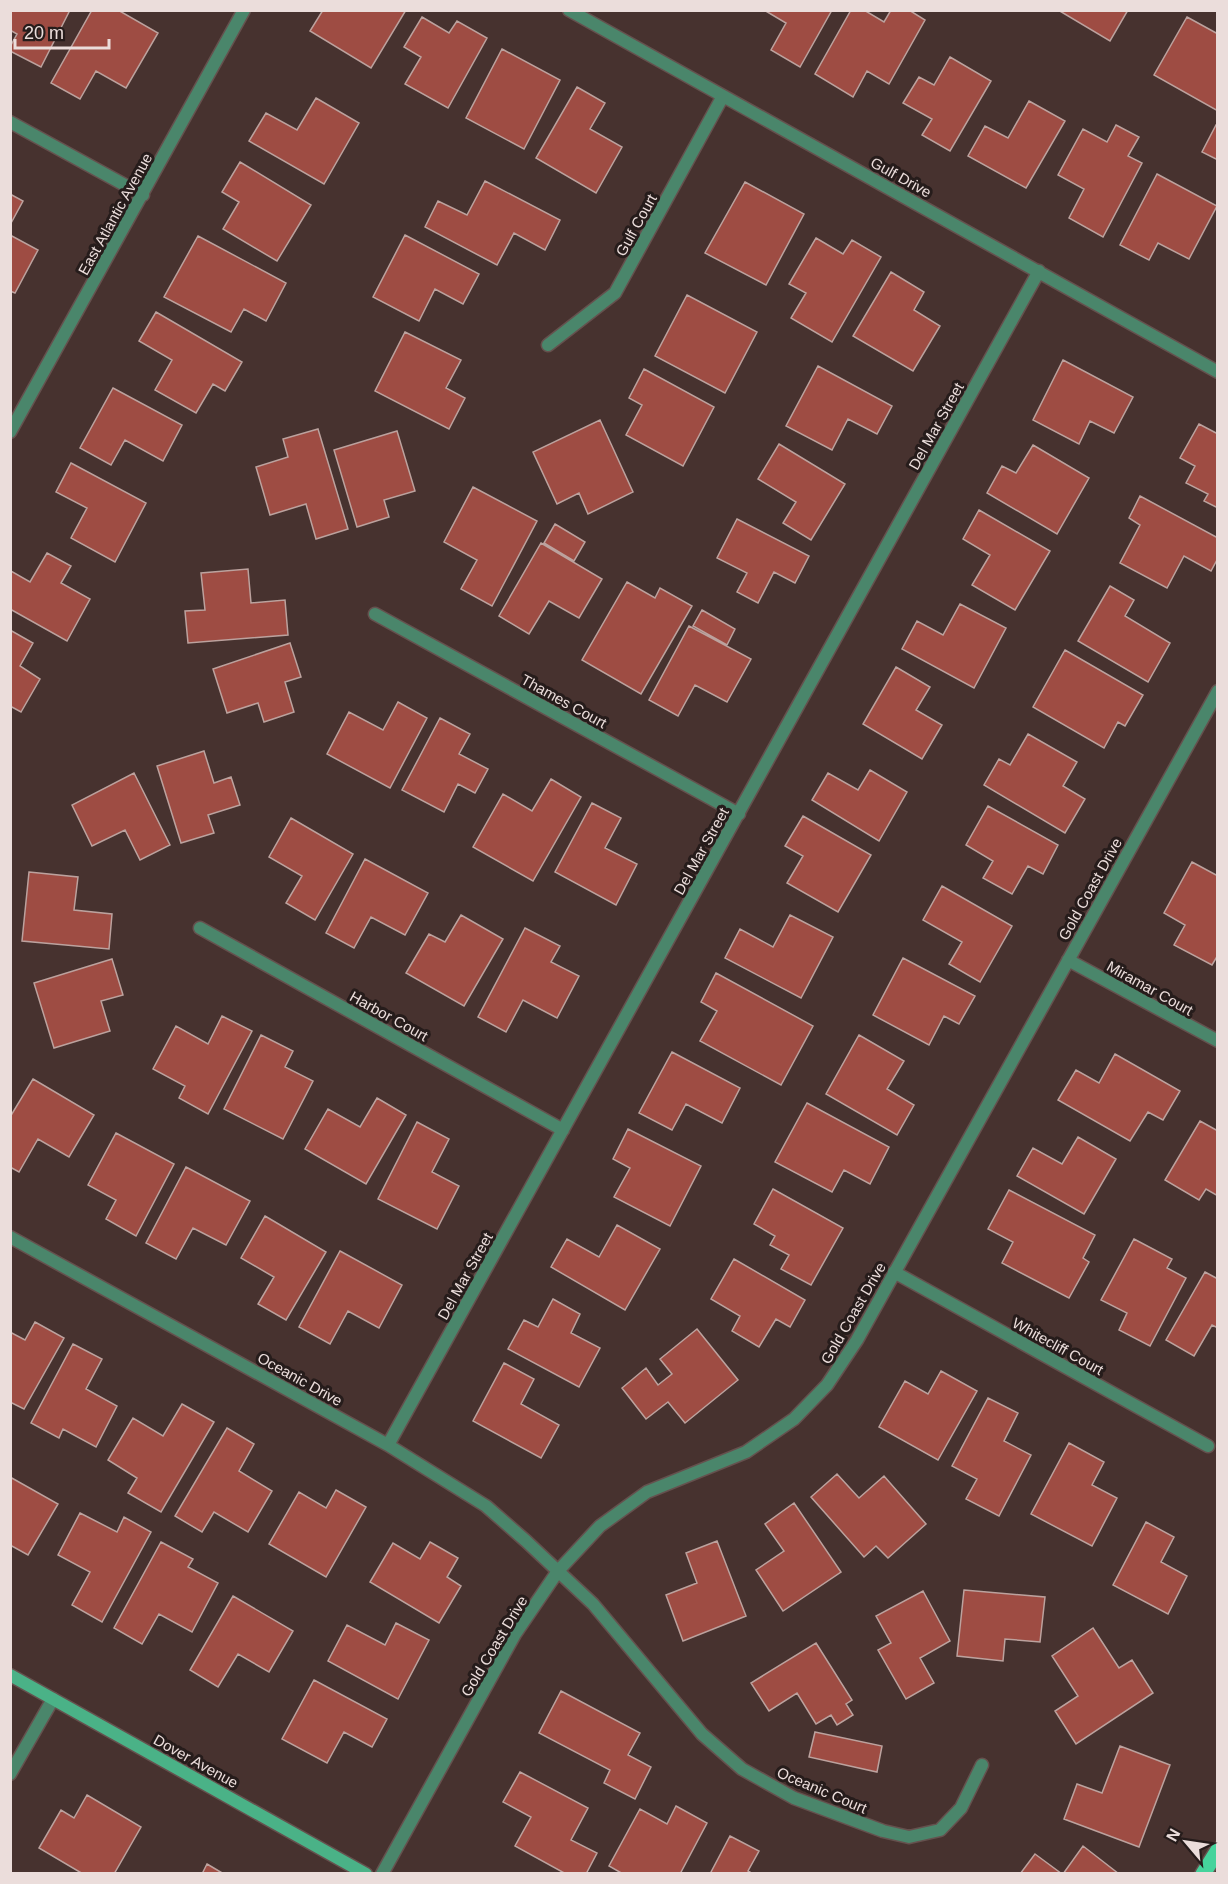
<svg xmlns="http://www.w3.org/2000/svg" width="1228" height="1884" viewBox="0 0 1228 1884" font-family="Helvetica,sans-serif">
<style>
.building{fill:#9e4c43;stroke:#bca29e;stroke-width:1.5}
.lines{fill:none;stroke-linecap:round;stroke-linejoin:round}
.minor-casing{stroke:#65514e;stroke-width:15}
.secondary-casing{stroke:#65514e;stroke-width:15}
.primary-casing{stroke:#65514e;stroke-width:18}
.minor{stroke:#4a866b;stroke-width:12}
.secondary{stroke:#4ab287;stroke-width:12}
.primary{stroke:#45d39c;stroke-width:15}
.labels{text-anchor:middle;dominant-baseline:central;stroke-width:6;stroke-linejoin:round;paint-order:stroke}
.street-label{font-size:15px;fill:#ebdddb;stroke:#261c1b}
</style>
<rect width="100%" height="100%" fill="#47322f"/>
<path class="building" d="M 10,10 L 70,10 L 41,67 L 10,51 L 10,47 L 17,34 L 10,30 Z
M 92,10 L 118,10 L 158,33 L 126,88 L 96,71 L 80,99 L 51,83 Z
M 323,10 L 406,10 L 371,68 L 310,31 Z
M 764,10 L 832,10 L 800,67 L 771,50 L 786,23 Z
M 851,10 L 864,10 L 884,22 L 891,10 L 909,10 L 925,20 L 889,84 L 867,71 L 853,97 L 815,74 Z
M 1058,10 L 1128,10 L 1110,41 Z
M 422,17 L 449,33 L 457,21 L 487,38 L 448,108 L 405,84 L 421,57 L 404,47 Z
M 1187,17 L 1218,34 L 1218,111 L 1154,75 Z
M 502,49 L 560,80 L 524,149 L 466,118 Z
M 950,57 L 991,81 L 950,151 L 922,135 L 932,119 L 903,103 L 919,77 L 934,85 Z
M 577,87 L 605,103 L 590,129 L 622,147 L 596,193 L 536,158 Z
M 316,98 L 359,123 L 324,184 L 249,141 L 266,113 L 297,130 Z
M 1029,101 L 1065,121 L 1026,188 L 968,156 L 985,126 L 1008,138 Z
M 1116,125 L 1139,137 L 1128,156 L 1142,163 L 1103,237 L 1069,218 L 1084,189 L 1058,175 L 1083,129 L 1107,142 Z
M 1216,125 L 1218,126 L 1218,160 L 1202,152 Z
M 240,162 L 311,205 L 277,261 L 223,229 L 239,202 L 222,192 Z
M 1157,174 L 1217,206 L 1189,259 L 1158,243 L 1149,260 L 1120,245 Z
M 485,181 L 560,220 L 545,250 L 514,233 L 497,265 L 425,227 L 438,201 L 467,215 Z
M 745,182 L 804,214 L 766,285 L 705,253 Z
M 10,194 L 23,201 L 10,225 Z
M 10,235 L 38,250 L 15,293 L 10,291 Z
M 405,235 L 479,274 L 463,304 L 435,289 L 419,321 L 373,297 Z
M 198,236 L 286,283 L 266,321 L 244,309 L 231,332 L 164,297 Z
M 816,238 L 843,254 L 852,240 L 881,257 L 832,342 L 791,318 L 806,293 L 789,284 Z
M 891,272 L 924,292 L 914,310 L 940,326 L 913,371 L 853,336 Z
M 687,295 L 757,332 L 725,393 L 655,356 Z
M 156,312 L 242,362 L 225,391 L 213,384 L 196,413 L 155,390 L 172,360 L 139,341 Z
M 405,332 L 461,360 L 446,388 L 465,398 L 449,429 L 375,391 Z
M 1063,360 L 1133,397 L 1114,433 L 1090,421 L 1079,444 L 1033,420 Z
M 818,366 L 892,406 L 877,434 L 848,419 L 832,450 L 786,426 Z
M 644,369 L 714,407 L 683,466 L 626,435 L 642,405 L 629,398 Z
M 113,388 L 182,425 L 163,461 L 125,440 L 111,465 L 80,448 Z
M 600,420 L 633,492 L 588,514 L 579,493 L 557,504 L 533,452 Z
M 1199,424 L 1218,434 L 1218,508 L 1204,501 L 1208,494 L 1186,483 L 1195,466 L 1180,458 Z
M 318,429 L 348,529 L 316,539 L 306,504 L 270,515 L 256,467 L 288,457 L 283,439 Z
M 397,431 L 415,491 L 384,500 L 389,517 L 357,527 L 334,450 Z
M 779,444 L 845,484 L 811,540 L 783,523 L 796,502 L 758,479 Z
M 1033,445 L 1089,478 L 1057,534 L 987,493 L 1002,466 L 1016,473 Z
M 71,463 L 146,503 L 115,562 L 71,538 L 87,508 L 56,492 Z
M 473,487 L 537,521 L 492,606 L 461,589 L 477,560 L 444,542 Z
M 1140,496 L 1218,538 L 1218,558 L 1211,571 L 1184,556 L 1167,588 L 1120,563 L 1140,525 L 1129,518 Z
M 979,510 L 1050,551 L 1015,610 L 972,585 L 990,555 L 963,539 Z
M 737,519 L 809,556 L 795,583 L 774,572 L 758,603 L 737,592 L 747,573 L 717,558 Z
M 555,524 L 585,542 L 574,561 L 544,543 Z
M 541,543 L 602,579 L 579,618 L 549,601 L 529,634 L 499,616 Z
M 47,553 L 71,566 L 61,583 L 90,599 L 67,641 L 10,609 L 11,571 L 30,582 Z
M 248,569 L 251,603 L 285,600 L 288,635 L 188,643 L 185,611 L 205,610 L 201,573 Z
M 627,582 L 655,598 L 660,588 L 692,606 L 641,694 L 582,660 Z
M 1110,586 L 1134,600 L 1125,616 L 1170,643 L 1148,682 L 1078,641 Z
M 960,604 L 1006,628 L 974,688 L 902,649 L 917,621 L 943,635 Z
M 702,610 L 735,629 L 727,645 L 693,626 Z
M 689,626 L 751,659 L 727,702 L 695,685 L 678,716 L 649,700 Z
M 10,630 L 33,643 L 20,666 L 40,679 L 21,712 L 10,706 Z
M 290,643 L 301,677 L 285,682 L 294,712 L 264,722 L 258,703 L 227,713 L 213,669 Z
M 1065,650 L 1143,695 L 1125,726 L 1118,722 L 1104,748 L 1033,707 Z
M 896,667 L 930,687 L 916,710 L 942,725 L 922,759 L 863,724 Z
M 398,702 L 427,718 L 390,788 L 327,754 L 349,712 L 383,730 Z
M 440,718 L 470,734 L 459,754 L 488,769 L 475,793 L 458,784 L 444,812 L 402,790 Z
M 1028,734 L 1077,762 L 1063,786 L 1085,799 L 1065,833 L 984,785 L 999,759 L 1010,765 Z
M 204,751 L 214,783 L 231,777 L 240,805 L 208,815 L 214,833 L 181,843 L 157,766 Z
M 870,770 L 907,792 L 879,841 L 812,800 L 828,773 L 858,790 Z
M 134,773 L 170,845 L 140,860 L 125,830 L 92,846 L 72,805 Z
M 551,779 L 581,797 L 533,881 L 473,847 L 503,794 L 532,811 Z
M 592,803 L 621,818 L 605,848 L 637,864 L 616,905 L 555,872 Z
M 988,806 L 1058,845 L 1043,874 L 1028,866 L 1012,894 L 983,878 L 993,861 L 966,845 Z
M 803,816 L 871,855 L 838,912 L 787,883 L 803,856 L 785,846 Z
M 291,818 L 353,854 L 315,920 L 286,903 L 302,876 L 269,857 Z
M 365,859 L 428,893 L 405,935 L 371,917 L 354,948 L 326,933 Z
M 1192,862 L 1218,876 L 1218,955 L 1212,965 L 1174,945 L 1185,925 L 1164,913 Z
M 29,872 L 78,877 L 74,910 L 112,914 L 109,949 L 22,941 Z
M 942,886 L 1012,926 L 980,982 L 949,964 L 962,942 L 923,920 Z
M 461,915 L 503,939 L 464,1006 L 406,973 L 429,934 L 445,942 Z
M 790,915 L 833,937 L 801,998 L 725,958 L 740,929 L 773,947 Z
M 525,928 L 560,946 L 551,962 L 579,976 L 557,1018 L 523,1000 L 506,1032 L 478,1017 Z
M 903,958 L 975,996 L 959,1024 L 944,1016 L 929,1045 L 873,1015 Z
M 112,959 L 123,995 L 101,1001 L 110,1031 L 54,1048 L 34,983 Z
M 716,973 L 813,1026 L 781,1085 L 700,1041 L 717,1011 L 701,1002 Z
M 222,1016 L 252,1031 L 208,1114 L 179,1098 L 185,1086 L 153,1069 L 176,1026 L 208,1044 Z
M 261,1035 L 293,1051 L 285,1067 L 313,1081 L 283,1139 L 224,1109 Z
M 859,1035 L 904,1061 L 887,1089 L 914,1105 L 897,1135 L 826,1094 Z
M 672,1052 L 740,1088 L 722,1123 L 686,1104 L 672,1130 L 639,1113 Z
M 1115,1054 L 1180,1091 L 1163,1120 L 1148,1112 L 1130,1141 L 1058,1100 L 1076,1070 L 1099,1083 Z
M 33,1079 L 94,1115 L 69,1157 L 38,1139 L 19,1172 L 10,1167 L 10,1117 Z
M 377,1098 L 406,1115 L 366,1184 L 305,1149 L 328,1109 L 360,1127 Z
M 807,1103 L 889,1147 L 870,1184 L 844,1170 L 832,1192 L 775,1162 Z
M 1200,1121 L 1218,1131 L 1218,1196 L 1206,1189 L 1199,1200 L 1165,1180 Z
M 417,1122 L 449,1139 L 432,1172 L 459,1186 L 437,1229 L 378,1199 Z
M 628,1129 L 701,1166 L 670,1226 L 614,1197 L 630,1168 L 613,1159 Z
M 116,1133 L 174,1164 L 136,1236 L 106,1219 L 116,1200 L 88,1185 Z
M 1078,1137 L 1116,1159 L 1084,1214 L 1017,1176 L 1033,1148 L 1062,1164 Z
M 186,1167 L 250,1201 L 226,1245 L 193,1228 L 176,1259 L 146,1243 Z
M 773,1189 L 843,1228 L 811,1285 L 781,1269 L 789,1255 L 770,1245 L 775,1236 L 754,1224 Z
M 1009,1190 L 1095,1235 L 1083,1258 L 1089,1262 L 1069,1298 L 1002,1263 L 1013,1242 L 988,1229 Z
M 265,1216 L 326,1252 L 286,1320 L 258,1304 L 274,1277 L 241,1258 Z
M 617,1225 L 660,1249 L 625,1310 L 551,1267 L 567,1239 L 599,1257 Z
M 1134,1239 L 1172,1259 L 1167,1268 L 1186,1278 L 1150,1346 L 1119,1330 L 1127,1313 L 1101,1300 Z
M 340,1251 L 402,1285 L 379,1328 L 348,1311 L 330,1344 L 299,1327 Z
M 734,1259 L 805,1300 L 790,1327 L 776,1319 L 759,1347 L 732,1331 L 740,1316 L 711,1299 Z
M 1205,1272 L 1218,1279 L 1218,1328 L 1212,1325 L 1194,1356 L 1166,1340 Z
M 553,1299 L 580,1314 L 571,1333 L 600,1348 L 579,1387 L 508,1349 L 524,1320 L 538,1327 Z
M 35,1322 L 64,1338 L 24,1409 L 10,1402 L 10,1332 L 25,1340 Z
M 697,1329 L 738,1380 L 685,1423 L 668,1402 L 646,1419 L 622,1388 L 646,1368 L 658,1385 L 672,1374 L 660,1359 Z
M 73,1344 L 102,1359 L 86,1389 L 117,1406 L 96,1447 L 63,1429 L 59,1438 L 31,1423 Z
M 504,1363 L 534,1379 L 521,1404 L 559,1425 L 541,1458 L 473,1421 Z
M 941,1371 L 977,1391 L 938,1460 L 879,1427 L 905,1381 L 928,1394 Z
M 988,1398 L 1018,1413 L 1004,1441 L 1031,1455 L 999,1516 L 966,1499 L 977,1479 L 952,1466 Z
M 182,1404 L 214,1422 L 161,1512 L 128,1493 L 137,1478 L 108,1460 L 133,1418 L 163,1436 Z
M 227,1428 L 254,1444 L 239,1471 L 272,1491 L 248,1532 L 214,1512 L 202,1532 L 175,1516 Z
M 1069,1443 L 1104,1462 L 1092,1485 L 1117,1498 L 1092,1546 L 1031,1514 Z
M 837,1474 L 859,1498 L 884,1476 L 926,1524 L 888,1558 L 876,1546 L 864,1557 L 811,1497 Z
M 10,1477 L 58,1504 L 28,1555 L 10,1545 Z
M 336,1490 L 366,1507 L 326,1577 L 269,1544 L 299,1492 L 326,1508 Z
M 794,1503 L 841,1572 L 783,1611 L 756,1570 L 784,1551 L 765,1524 Z
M 80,1513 L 117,1532 L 124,1517 L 151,1532 L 102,1622 L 72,1605 L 90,1572 L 58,1555 Z
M 1146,1522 L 1174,1537 L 1161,1562 L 1187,1576 L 1168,1614 L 1113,1585 Z
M 717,1541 L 746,1616 L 683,1641 L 666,1595 L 697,1583 L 686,1553 Z
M 161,1542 L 193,1559 L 188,1567 L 218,1583 L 192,1632 L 159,1614 L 142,1644 L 114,1628 Z
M 430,1542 L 458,1558 L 447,1577 L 461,1586 L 439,1623 L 370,1582 L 393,1543 L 420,1559 Z
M 964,1590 L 1045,1597 L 1040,1642 L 1005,1639 L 1003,1661 L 957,1656 Z
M 923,1591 L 950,1641 L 920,1658 L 934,1683 L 906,1699 L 878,1650 L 891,1643 L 876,1616 Z
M 233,1596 L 293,1631 L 269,1672 L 238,1654 L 218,1687 L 190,1670 Z
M 396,1623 L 429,1640 L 398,1699 L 328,1661 L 347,1625 L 385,1645 Z
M 1093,1628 L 1119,1668 L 1132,1660 L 1153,1693 L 1076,1744 L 1055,1711 L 1078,1696 L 1052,1656 Z
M 816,1643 L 852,1700 L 846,1704 L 853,1715 L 837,1725 L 831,1715 L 816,1724 L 797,1693 L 769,1711 L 751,1683 Z
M 314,1680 L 387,1719 L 372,1747 L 344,1732 L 327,1763 L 282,1739 Z
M 561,1691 L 640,1733 L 628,1755 L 651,1767 L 635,1799 L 604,1783 L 610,1770 L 539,1733 Z
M 815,1732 L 882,1746 L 877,1772 L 809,1757 Z
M 1120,1746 L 1170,1765 L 1139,1847 L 1064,1819 L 1077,1784 L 1102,1793 Z
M 520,1772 L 588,1808 L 571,1840 L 597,1853 L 586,1874 L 566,1874 L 515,1846 L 531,1817 L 503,1802 Z
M 87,1795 L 141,1827 L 114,1874 L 83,1874 L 39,1848 L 61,1810 L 74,1818 Z
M 676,1806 L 707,1823 L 680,1874 L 623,1874 L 609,1866 L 640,1809 L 667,1824 Z
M 730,1836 L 759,1851 L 748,1871 L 753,1874 L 710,1874 Z
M 1083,1846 L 1119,1874 L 1063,1874 Z
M 1035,1854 L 1062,1874 L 1020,1874 Z
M 207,1864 L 224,1874 L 202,1874 Z"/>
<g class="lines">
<g class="minor-casing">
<path id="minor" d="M 569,10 L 1218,372
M 10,122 L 143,195
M 548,345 L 615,293 L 723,96
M 10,432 L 244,10
M 375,614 L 739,814
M 200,928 L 563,1130
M 1068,960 L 1218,1041
M 10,1237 L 388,1445 L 486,1506 L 526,1541 L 593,1604 L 702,1734 L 742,1769 L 794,1798 L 883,1831 L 909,1837 L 940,1830 L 961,1808 L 982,1765
M 894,1272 L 1208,1446
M 388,1445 L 1039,271
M 10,1774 L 53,1699
M 382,1874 L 515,1634 L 558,1571 L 600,1526 L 647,1492 L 746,1452 L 794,1419 L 827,1385 L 857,1340 L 1218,691"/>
</g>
<g class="secondary-casing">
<path id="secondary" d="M 10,1675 L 366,1874"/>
</g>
<g class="primary-casing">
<path id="primary" d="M 1203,1874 L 1218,1850"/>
</g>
<use href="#minor" class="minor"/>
<use href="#secondary" class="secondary"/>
<use href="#primary" class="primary"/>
</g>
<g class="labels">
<g class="street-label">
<text transform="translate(901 177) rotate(29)">Gulf Drive</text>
<text transform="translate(115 214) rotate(-61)">East Atlantic Avenue</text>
<text transform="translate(636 225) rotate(-61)">Gulf Court</text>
<text transform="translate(936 426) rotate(-61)">Del Mar Street</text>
<text transform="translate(564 701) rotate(29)">Thames Court</text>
<text transform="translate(701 851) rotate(-61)">Del Mar Street</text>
<text transform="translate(1090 889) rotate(-61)">Gold Coast Drive</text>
<text transform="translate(1150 988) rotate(29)">Miramar Court</text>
<text transform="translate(389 1016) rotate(29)">Harbor Court</text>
<text transform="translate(465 1276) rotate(-61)">Del Mar Street</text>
<text transform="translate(853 1313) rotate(-60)">Gold Coast Drive</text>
<text transform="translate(1058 1346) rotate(29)">Whitecliff Court</text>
<text transform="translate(300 1379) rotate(29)">Oceanic Drive</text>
<text transform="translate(494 1646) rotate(-59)">Gold Coast Drive</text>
<text transform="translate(196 1761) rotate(29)">Dover Avenue</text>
<text transform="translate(822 1790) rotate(23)">Oceanic Court</text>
</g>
</g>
<rect width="1228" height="1884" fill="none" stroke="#ebdddb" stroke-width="24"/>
<g transform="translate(1186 1842) rotate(299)" stroke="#261c1b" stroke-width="4.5" paint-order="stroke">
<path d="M0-4.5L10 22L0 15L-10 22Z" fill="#ebdddb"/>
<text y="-9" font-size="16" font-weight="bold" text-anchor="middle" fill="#ebdddb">N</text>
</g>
<path d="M15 39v9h94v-9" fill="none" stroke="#ebdddb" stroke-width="3"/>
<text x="24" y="39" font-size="18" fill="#ebdddb" stroke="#261c1b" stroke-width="4.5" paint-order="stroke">20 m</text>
</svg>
